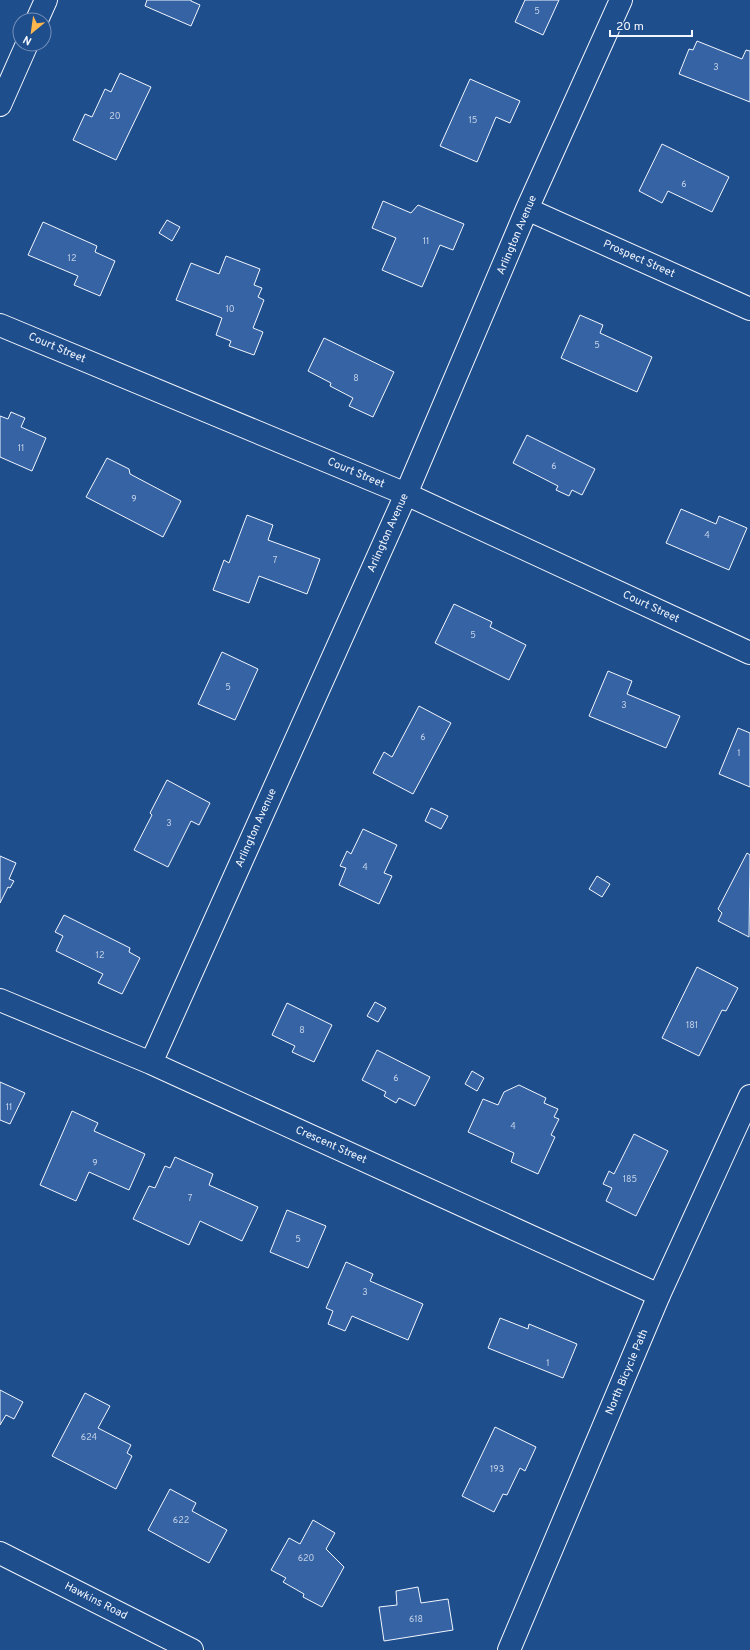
<svg xmlns="http://www.w3.org/2000/svg" width="750" height="1650" viewBox="0 0 750 1650" font-family="Overpass,sans-serif">
<style>
.building{fill:#3563a3;stroke:#f2f6ff}
.lines{fill:none;stroke-linecap:round;stroke-linejoin:round}
.street-casing{stroke:#f2f6ff;stroke-width:24}
.secondary-casing{stroke:#f2f6ff;stroke-width:24}
.street{stroke:#1f4e8c;stroke-width:22}
.secondary{stroke:#1f4e8c;stroke-width:22}
.labels{text-anchor:middle;dominant-baseline:central;stroke-width:3;stroke-linejoin:round;paint-order:stroke}
.number-label{font-size:9px;fill:#c3d1e8}
.street-label{font-size:11px;fill:#f2f6ff;stroke:#1f4e8c}
</style>
<rect width="100%" height="100%" fill="#1f4e8c"/>
<path class="building" d="M 147,0 L 191,0 L 191,1 L 200,5 L 191,26 L 145,6 Z
M 525,0 L 559,0 L 543,35 L 515,22 Z
M 697,41 L 742,59 L 746,50 L 750,51 L 750,102 L 679,74 L 689,49 L 693,50 Z
M 120,73 L 151,87 L 116,160 L 73,140 L 85,114 L 92,117 L 105,89 L 111,92 Z
M 470,79 L 520,101 L 510,123 L 496,117 L 477,162 L 440,146 Z
M 662,144 L 729,177 L 712,212 L 668,191 L 662,203 L 639,191 Z
M 383,201 L 411,213 L 418,205 L 464,224 L 453,250 L 440,245 L 422,287 L 382,270 L 396,238 L 372,228 Z
M 167,220 L 180,227 L 172,241 L 159,233 Z
M 43,222 L 97,246 L 95,252 L 115,261 L 100,296 L 74,285 L 78,276 L 28,255 Z
M 226,256 L 260,269 L 254,285 L 262,288 L 258,297 L 264,300 L 253,328 L 263,332 L 254,355 L 229,346 L 231,341 L 216,335 L 222,318 L 176,300 L 191,263 L 219,274 Z
M 580,315 L 603,325 L 600,333 L 652,357 L 637,392 L 561,358 Z
M 324,338 L 394,372 L 373,417 L 349,406 L 353,398 L 330,386 L 331,383 L 308,371 Z
M 11,412 L 25,418 L 21,427 L 46,438 L 32,471 L 0,457 L 0,416 L 8,419 Z
M 527,435 L 595,469 L 582,495 L 572,490 L 569,496 L 556,490 L 558,486 L 513,463 Z
M 107,458 L 129,469 L 130,474 L 181,501 L 163,537 L 86,497 Z
M 681,509 L 716,524 L 719,516 L 747,528 L 729,570 L 666,543 Z
M 247,515 L 273,525 L 268,540 L 320,559 L 307,594 L 259,576 L 249,603 L 213,590 L 224,560 L 229,563 Z
M 454,604 L 492,622 L 490,627 L 526,645 L 509,680 L 435,643 Z
M 222,652 L 258,669 L 235,720 L 198,704 Z
M 608,671 L 632,681 L 627,694 L 680,716 L 666,748 L 589,716 Z
M 419,706 L 451,723 L 413,794 L 373,773 L 384,752 L 392,757 Z
M 738,728 L 750,733 L 750,787 L 719,774 Z
M 167,780 L 210,803 L 199,825 L 191,821 L 168,867 L 134,850 L 152,815 L 150,813 Z
M 431,808 L 448,816 L 441,829 L 425,821 Z
M 363,829 L 397,845 L 384,873 L 392,876 L 379,904 L 339,885 L 346,868 L 340,866 L 347,851 L 351,854 Z
M 747,853 L 750,855 L 749,937 L 718,921 L 722,913 L 718,909 Z
M 0,856 L 16,863 L 9,879 L 14,881 L 10,888 L 8,887 L 0,903 Z
M 597,876 L 610,884 L 602,897 L 589,889 Z
M 64,915 L 130,948 L 129,952 L 140,958 L 122,994 L 98,983 L 103,974 L 56,951 L 63,936 L 55,932 Z
M 697,967 L 738,988 L 726,1011 L 722,1010 L 699,1056 L 662,1038 Z
M 375,1002 L 386,1008 L 378,1022 L 367,1016 Z
M 287,1003 L 332,1025 L 314,1062 L 292,1052 L 295,1046 L 272,1035 Z
M 377,1050 L 430,1077 L 415,1106 L 399,1098 L 396,1103 L 384,1096 L 386,1092 L 362,1080 Z
M 472,1071 L 484,1078 L 477,1091 L 465,1084 Z
M 0,1082 L 25,1093 L 10,1124 L 0,1120 Z
M 519,1085 L 546,1098 L 544,1103 L 558,1109 L 554,1117 L 559,1119 L 551,1135 L 555,1137 L 538,1174 L 511,1162 L 514,1153 L 468,1132 L 483,1099 L 498,1105 L 504,1092 Z
M 72,1111 L 98,1123 L 94,1131 L 145,1154 L 129,1190 L 89,1172 L 76,1201 L 40,1185 Z
M 634,1134 L 668,1151 L 636,1216 L 606,1201 L 612,1188 L 603,1184 L 609,1171 L 614,1174 Z
M 175,1157 L 213,1174 L 209,1185 L 258,1207 L 242,1241 L 200,1221 L 189,1245 L 133,1219 L 149,1186 L 155,1188 L 165,1166 L 170,1168 Z
M 287,1210 L 326,1226 L 308,1268 L 270,1252 Z
M 346,1262 L 373,1274 L 370,1281 L 423,1304 L 408,1340 L 352,1316 L 345,1331 L 328,1324 L 333,1311 L 326,1308 Z
M 500,1318 L 528,1329 L 529,1324 L 577,1344 L 563,1378 L 488,1348 Z
M 0,1390 L 23,1402 L 14,1419 L 6,1415 L 0,1425 Z
M 85,1393 L 110,1406 L 98,1428 L 131,1445 L 127,1453 L 132,1456 L 116,1489 L 52,1456 Z
M 495,1427 L 536,1447 L 525,1471 L 520,1468 L 507,1495 L 503,1494 L 494,1512 L 462,1496 Z
M 170,1489 L 196,1503 L 192,1511 L 227,1530 L 209,1563 L 148,1530 Z
M 313,1520 L 335,1533 L 326,1549 L 344,1567 L 322,1607 L 303,1597 L 304,1594 L 283,1582 L 286,1578 L 271,1570 L 289,1538 L 300,1544 Z
M 418,1587 L 421,1603 L 448,1599 L 453,1630 L 384,1641 L 379,1607 L 397,1605 L 396,1591 Z"/>
<g class="lines">
<g class="street-casing">
<path id="street" d="M 37,20 L 46,0
M 0,105 L 27,44
M 527,209 L 750,309
M 0,325 L 406,494 L 750,653
M 0,1000 L 151,1063 L 659,1295
M 151,1063 L 406,494 L 527,209 L 621,0"/>
</g>
<g class="secondary-casing">
<path id="secondary" d="M 0,1553 L 192,1650
M 509,1650 L 659,1295 L 750,1096"/>
</g>
<use href="#street" class="street"/>
<use href="#secondary" class="secondary"/>
</g>
<g class="labels">
<g class="number-label">
<text x="537" y="11">5</text>
<text x="716" y="67">3</text>
<text x="115" y="116">20</text>
<text x="473" y="120">15</text>
<text x="684" y="184">6</text>
<text x="426" y="241">11</text>
<text x="72" y="258">12</text>
<text x="230" y="309">10</text>
<text x="597" y="345">5</text>
<text x="356" y="378">8</text>
<text x="21" y="448">11</text>
<text x="554" y="466">6</text>
<text x="134" y="499">9</text>
<text x="707" y="535">4</text>
<text x="275" y="560">7</text>
<text x="473" y="635">5</text>
<text x="228" y="687">5</text>
<text x="624" y="705">3</text>
<text x="423" y="737">6</text>
<text x="739" y="753">1</text>
<text x="169" y="823">3</text>
<text x="365" y="867">4</text>
<text x="100" y="955">12</text>
<text x="692" y="1025">181</text>
<text x="302" y="1030">8</text>
<text x="396" y="1078">6</text>
<text x="9" y="1107">11</text>
<text x="513" y="1126">4</text>
<text x="95" y="1163">9</text>
<text x="630" y="1179">185</text>
<text x="190" y="1198">7</text>
<text x="298" y="1239">5</text>
<text x="365" y="1292">3</text>
<text x="548" y="1363">1</text>
<text x="89" y="1437">624</text>
<text x="497" y="1469">193</text>
<text x="181" y="1520">622</text>
<text x="306" y="1558">620</text>
<text x="416" y="1619">618</text>
</g>
<g class="street-label">
<text transform="translate(517 235) rotate(-67)">Arlington Avenue</text>
<text transform="translate(639 259) rotate(24)">Prospect Street</text>
<text transform="translate(57 348) rotate(23)">Court Street</text>
<text transform="translate(356 473) rotate(23)">Court Street</text>
<text transform="translate(388 533) rotate(-66)">Arlington Avenue</text>
<text transform="translate(651 607) rotate(25)">Court Street</text>
<text transform="translate(256 828) rotate(-66)">Arlington Avenue</text>
<text transform="translate(331 1145) rotate(24)">Crescent Street</text>
<text transform="translate(627 1372) rotate(-67)">North Bicycle Path</text>
<text transform="translate(96 1601) rotate(27)">Hawkins Road</text>
</g>
</g>
<g transform="translate(32 32) rotate(209)"><circle r="19" fill="#1f4e8c" stroke="#7391ba"/>
<path d="M0-3L7 15L0 10L-7 15Z" fill="#ffb74d"/>
<text y="-6" font-size="11" font-weight="bold" text-anchor="middle" fill="#f2f6ff">N</text>
</g>
<path d="M610 30v6h82v-6" fill="none" stroke="#f2f6ff" stroke-width="2"/>
<text x="616" y="30" font-size="12" fill="#f2f6ff" stroke="#1f4e8c" stroke-width="3" paint-order="stroke">20 m</text>
</svg>
